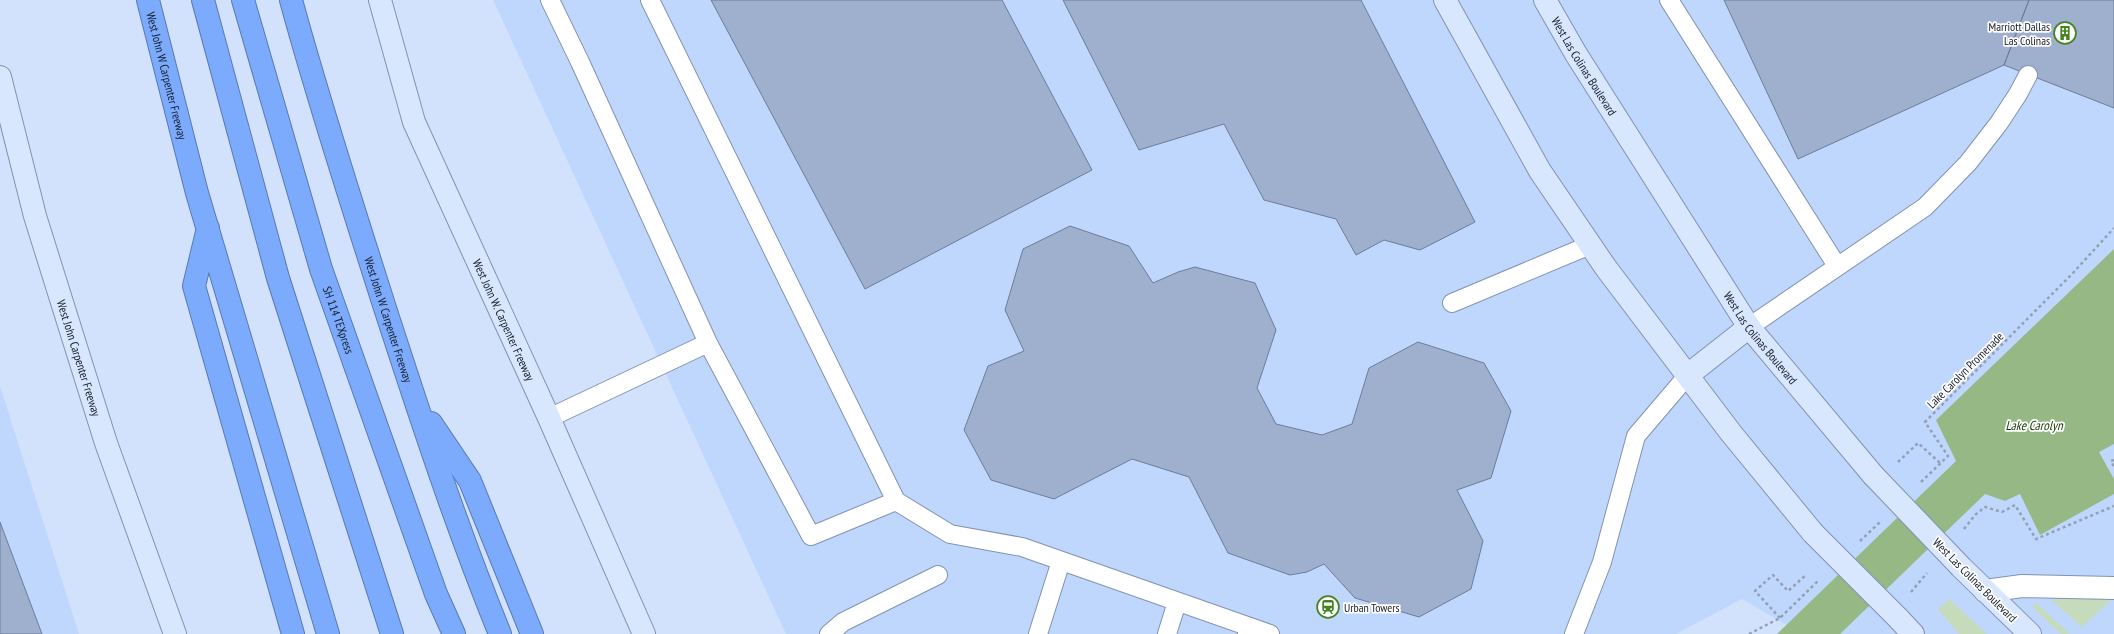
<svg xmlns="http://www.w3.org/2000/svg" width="2114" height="634" viewBox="0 0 2114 634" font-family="'PT Sans Narrow',sans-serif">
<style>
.built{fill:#c0d7fd}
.green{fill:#c5dbbc}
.water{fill:#95b885}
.building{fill:#9eb0ce;stroke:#6c7d9a}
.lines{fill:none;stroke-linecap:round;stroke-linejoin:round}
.service-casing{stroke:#8192b0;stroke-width:20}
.minor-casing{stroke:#8192b0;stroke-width:24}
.secondary-casing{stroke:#8192b0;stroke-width:24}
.motorway-casing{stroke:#5879b2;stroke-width:24}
.path{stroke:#939fb5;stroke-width:2.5;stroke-dasharray:3 3;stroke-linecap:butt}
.service{stroke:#fff;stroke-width:18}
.minor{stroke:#fff;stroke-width:22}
.secondary{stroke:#d8e6fe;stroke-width:22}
.motorway{stroke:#7cabfd;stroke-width:22}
.secondary-bridge-casing{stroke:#8192b0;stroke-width:24;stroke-linecap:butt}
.secondary-bridge{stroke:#d8e6fe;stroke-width:22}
.labels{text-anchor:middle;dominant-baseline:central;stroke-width:3.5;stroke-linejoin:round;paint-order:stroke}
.poi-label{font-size:12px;fill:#161c28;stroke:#fff;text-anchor:end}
.street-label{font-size:12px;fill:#161c28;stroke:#fff}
.water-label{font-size:13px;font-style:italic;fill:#173802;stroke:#fff}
</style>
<rect width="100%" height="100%" fill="#d3e2fc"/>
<path class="built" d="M 493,0 L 2114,0 L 2114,634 L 1802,634 L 1742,599 L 1676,634 L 786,634 Z
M 0,386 L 79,634 L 0,634 Z"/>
<path class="green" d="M 2108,596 L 2110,601 L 2082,627 L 2051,600 Z
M 1949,599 L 1987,634 L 1959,634 L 1938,609 Z
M 2035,602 L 2069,633 L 2068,634 L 2061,634 L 2033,608 Z"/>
<path class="water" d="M 2114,249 L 2114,444 L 2099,452 L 2114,479 L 2114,494 L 2040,535 L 2020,494 L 2005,501 L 1985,494 L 1840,634 L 1777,634 L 1956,461 L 1936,420 Z"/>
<path class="building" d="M 711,0 L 1002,0 L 1092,170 L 865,289 Z
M 1063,0 L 1361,0 L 1475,222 L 1420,250 L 1384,240 L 1356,255 L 1336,219 L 1264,200 L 1224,124 L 1139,150 Z
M 1724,0 L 2029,0 L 2004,65 L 1798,159 Z
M 2029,0 L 2114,0 L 2114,108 L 2004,65 Z
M 1070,226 L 1129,246 L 1153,283 L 1178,272 L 1195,267 L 1255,283 L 1276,330 L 1257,388 L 1276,424 L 1322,435 L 1352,424 L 1369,368 L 1418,342 L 1484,363 L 1511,411 L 1491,478 L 1457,490 L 1483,541 L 1471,589 L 1419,617 L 1355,598 L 1324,564 L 1307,572 L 1290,575 L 1228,553 L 1189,477 L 1132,459 L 1054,499 L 991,480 L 964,430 L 988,366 L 1024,351 L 1005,310 L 1023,249 Z
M 0,522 L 42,634 L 0,634 Z"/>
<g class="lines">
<g class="service-casing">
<path id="service" d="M 550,0 L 580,62 L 708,343 L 811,536 L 896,501
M 650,0 L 896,501 L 950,534 L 1022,547 L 1250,627
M 1669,0 L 1837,266
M 1452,303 L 1590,245
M 1749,327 L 1925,207 L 1968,163 L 1999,123 L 2018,94 L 2028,75
M 549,418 L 708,343
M 829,634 L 843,622 L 938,575
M 1038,634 L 1061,561
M 1167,634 L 1177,602
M 1247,634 L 1250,627 L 1270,634
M 1574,634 L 1602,562 L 1636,436 L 1688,375"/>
</g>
<g class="minor-casing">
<path id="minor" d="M 1985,591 L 2022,586 L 2114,588"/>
</g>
<g class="secondary-casing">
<g id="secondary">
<path id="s1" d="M 380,0 L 414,122 L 549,418 L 644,634"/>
<path d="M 1445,0 L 1540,171 L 1606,268 L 1731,433 L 1813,533"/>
<path id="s2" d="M 1545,0 L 1576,54 L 1749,327 L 1873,475"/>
<path id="s3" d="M 0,77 L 35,216 L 106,443 L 175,634"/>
<path d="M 1688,375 L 1749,327"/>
<path d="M 1961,567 L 2030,634"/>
<path d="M 1898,618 L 1913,634"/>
</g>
</g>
<g class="motorway-casing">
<g id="motorway">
<path id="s4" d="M 148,0 L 197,193 L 328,634"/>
<path d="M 203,0 L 278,278 L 392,634"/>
<path id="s5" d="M 243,0 L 321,269 L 436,594 L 454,634"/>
<path id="s6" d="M 291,0 C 319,103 352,204 384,305 C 420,416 456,526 500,634"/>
<path d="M 208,228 L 194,286 L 293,634"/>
<path d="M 431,423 L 470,481 L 532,634"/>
</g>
</g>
<path class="path" d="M 2114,460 L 2111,461 L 2114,467
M 1898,462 L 1918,443 L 1940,463
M 1921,482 L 1948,456 L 1925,422 L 2073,273 L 2114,228
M 1964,529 L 1975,515 L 1985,507 L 2002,512 L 2015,505 L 2036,539 L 2114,506
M 1860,541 L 1880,522
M 1911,592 L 1927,573
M 1780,618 L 1755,591 L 1773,575 L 1788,591 L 1806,575
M 1749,634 L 1780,618 L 1819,580"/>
<use href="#service" class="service"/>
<use href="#minor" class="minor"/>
<use href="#secondary" class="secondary"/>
<use href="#motorway" class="motorway"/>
<g class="secondary-bridge-casing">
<path id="secondary-bridge" d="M 1873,475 L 1961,567
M 1813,533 L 1898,618"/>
</g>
<use href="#secondary-bridge" class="secondary-bridge"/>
</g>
<defs>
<g id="building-ring" transform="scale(1.15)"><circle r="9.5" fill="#fff" stroke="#458220" stroke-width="1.5"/><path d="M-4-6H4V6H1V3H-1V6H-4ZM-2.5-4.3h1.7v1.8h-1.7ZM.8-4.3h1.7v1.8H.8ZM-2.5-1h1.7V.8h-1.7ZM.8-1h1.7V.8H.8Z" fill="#458220"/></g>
<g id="station-ring" transform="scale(1.15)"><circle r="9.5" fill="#fff" stroke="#458220" stroke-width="1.5"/><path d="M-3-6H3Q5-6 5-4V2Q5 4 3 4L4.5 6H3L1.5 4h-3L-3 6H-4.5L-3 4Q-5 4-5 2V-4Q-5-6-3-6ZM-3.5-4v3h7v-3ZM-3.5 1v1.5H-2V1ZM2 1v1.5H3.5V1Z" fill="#458220"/></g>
</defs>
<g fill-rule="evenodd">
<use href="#building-ring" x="2065" y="33"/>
<use href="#station-ring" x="1328" y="607"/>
</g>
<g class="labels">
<g class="poi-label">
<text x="2050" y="26">Marriott Dallas<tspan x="2050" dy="14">Las Colinas</tspan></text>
<text x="1344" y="607" text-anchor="start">Urban Towers</text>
</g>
<g class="street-label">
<text stroke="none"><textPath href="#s2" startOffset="77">West Las Colinas Boulevard</textPath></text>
<text stroke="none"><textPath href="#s4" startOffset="78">West John W Carpenter Freeway</textPath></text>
<text stroke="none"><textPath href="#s6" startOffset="334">West John W Carpenter Freeway</textPath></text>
<text stroke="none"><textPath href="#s5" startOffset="334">SH 114 TEXpress</textPath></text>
<text stroke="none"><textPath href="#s1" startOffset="344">West John W. Carpenter Freeway</textPath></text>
<text stroke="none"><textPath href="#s2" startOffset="401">West Las Colinas Boulevard</textPath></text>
<text stroke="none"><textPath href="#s3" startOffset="292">West John Carpenter Freeway</textPath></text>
<text transform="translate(1965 370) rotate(-45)">Lake Carolyn Promenade</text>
<text transform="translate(1975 580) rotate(45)">West Las Colinas Boulevard</text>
</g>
<g class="water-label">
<text x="2034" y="425">Lake Carolyn</text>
</g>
</g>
</svg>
